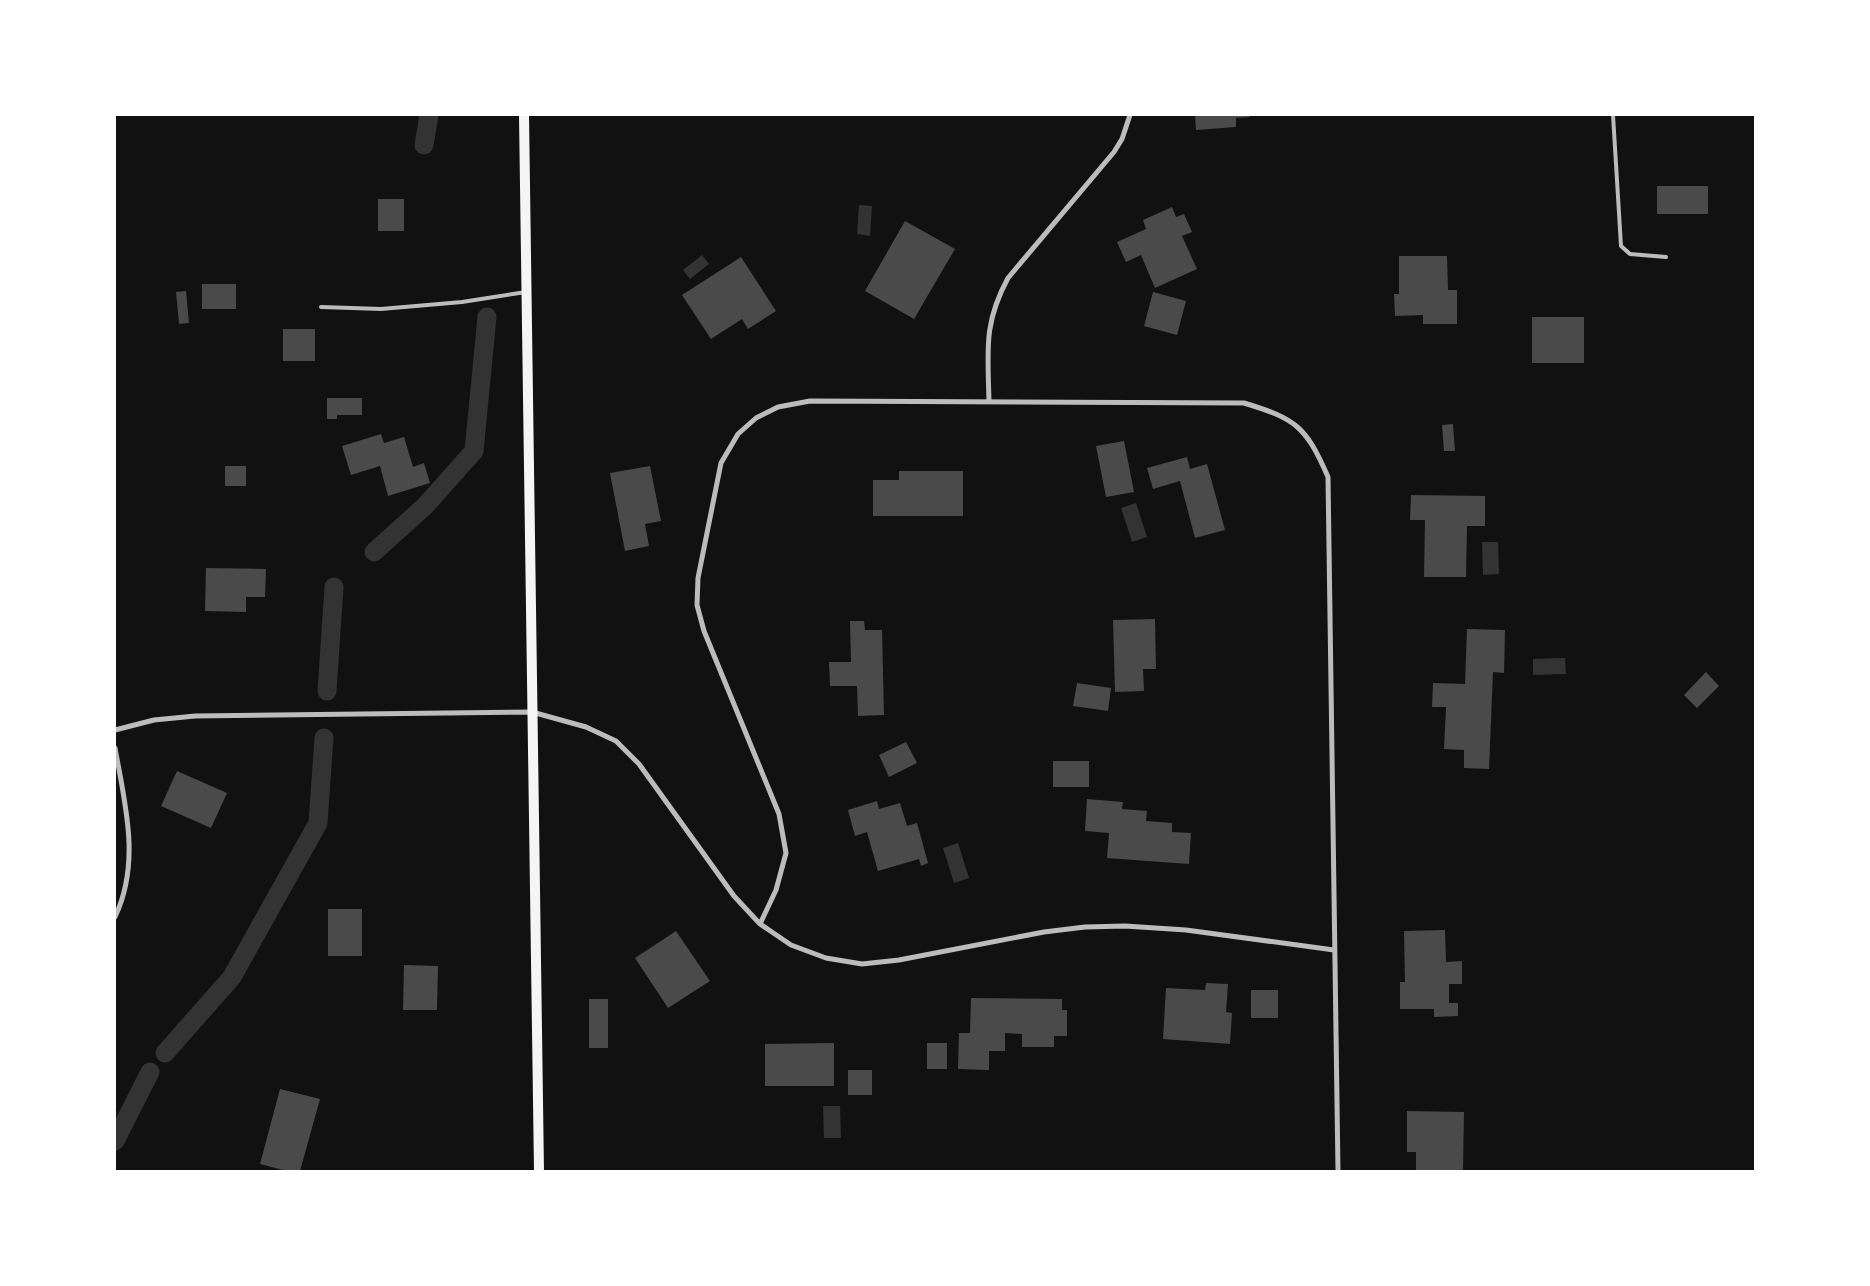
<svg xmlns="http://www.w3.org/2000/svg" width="1870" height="1286" viewBox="0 0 1870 1286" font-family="Spectral,serif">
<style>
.water{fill:#333}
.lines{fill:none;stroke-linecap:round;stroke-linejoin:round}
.canal{stroke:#333;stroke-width:19}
.building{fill:#4a4a4a}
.service{stroke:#bcbcbc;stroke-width:4}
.minor{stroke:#bcbcbc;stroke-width:5}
.secondary{stroke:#f5f5f5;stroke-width:10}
</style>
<rect width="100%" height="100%" fill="#111"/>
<path class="water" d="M 859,205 L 872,206 L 870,236 L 857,234 Z
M 702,255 L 709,264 L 690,279 L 683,270 Z
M 1136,503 L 1147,537 L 1132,542 L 1121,508 Z
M 1482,542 L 1498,542 L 1499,574 L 1483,575 Z
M 1565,658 L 1566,674 L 1533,675 L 1533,659 Z
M 958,843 L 969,878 L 954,883 L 943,848 Z
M 823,1106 L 840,1106 L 841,1138 L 824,1138 Z"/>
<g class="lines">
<path class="canal" d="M 424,145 L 429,115
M 374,552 L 425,506 L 474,451 L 487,317
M 327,691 L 334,587
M 165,1053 L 232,977 L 318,823 L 324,738
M 115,1141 L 150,1072"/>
</g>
<path class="building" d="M 1195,115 L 1249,115 L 1250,117 L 1236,118 L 1236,127 L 1196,130 Z
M 1657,186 L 1708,186 L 1708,214 L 1657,214 Z
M 378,199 L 404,199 L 404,231 L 378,231 Z
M 1172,207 L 1176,217 L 1184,214 L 1192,232 L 1182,236 L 1197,269 L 1155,288 L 1141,255 L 1126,262 L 1117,242 L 1146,229 L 1143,220 Z
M 905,221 L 955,249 L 914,319 L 865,291 Z
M 1399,256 L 1447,256 L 1448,290 L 1457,290 L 1457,324 L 1423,324 L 1423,315 L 1395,316 L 1394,294 L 1399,294 Z
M 741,257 L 776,311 L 748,329 L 742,319 L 711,339 L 682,295 Z
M 202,284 L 236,284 L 236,309 L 202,309 Z
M 186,291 L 189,323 L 179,324 L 176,292 Z
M 1153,292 L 1186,301 L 1177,335 L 1144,326 Z
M 1532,317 L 1584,317 L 1584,363 L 1532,363 Z
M 283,329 L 315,329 L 315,361 L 283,361 Z
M 327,398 L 362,398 L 362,415 L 337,415 L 337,419 L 327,419 Z
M 1453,424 L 1455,451 L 1444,451 L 1442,425 Z
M 381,434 L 384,443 L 404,437 L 413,467 L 424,463 L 430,483 L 388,496 L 380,466 L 351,475 L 342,446 Z
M 1124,441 L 1134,492 L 1106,497 L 1096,446 Z
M 1187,457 L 1190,469 L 1207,464 L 1225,530 L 1195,538 L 1180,481 L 1153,489 L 1147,468 Z
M 225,466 L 246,466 L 246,486 L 225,486 Z
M 650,466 L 661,521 L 645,524 L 649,546 L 625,551 L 610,473 Z
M 899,471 L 963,471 L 963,516 L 873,516 L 873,480 L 899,480 Z
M 1411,495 L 1485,496 L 1485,526 L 1467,526 L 1466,577 L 1424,577 L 1425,520 L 1410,520 Z
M 206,568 L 266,569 L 265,597 L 246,597 L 246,612 L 205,611 Z
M 1155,619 L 1156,669 L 1143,669 L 1144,691 L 1115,692 L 1113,620 Z
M 850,621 L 864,621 L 865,630 L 882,630 L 884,715 L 858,716 L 857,686 L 830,686 L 829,662 L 851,662 Z
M 1467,629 L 1505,630 L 1504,673 L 1493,672 L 1489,769 L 1464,768 L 1464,750 L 1444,749 L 1446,707 L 1432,707 L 1433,683 L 1465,684 Z
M 1706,672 L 1719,686 L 1697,708 L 1684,695 Z
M 1077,683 L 1111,688 L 1108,711 L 1073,706 Z
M 906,742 L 917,763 L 889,777 L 879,755 Z
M 1053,761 L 1089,761 L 1089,787 L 1053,787 Z
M 177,771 L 227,793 L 211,828 L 161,806 Z
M 1087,799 L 1123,802 L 1122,809 L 1147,811 L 1146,821 L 1172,823 L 1172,832 L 1191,833 L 1189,864 L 1107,858 L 1109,833 L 1085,831 Z
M 877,801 L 879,809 L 900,803 L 907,826 L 917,823 L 928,863 L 921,866 L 919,859 L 878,871 L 867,832 L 855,836 L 848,810 Z
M 328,909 L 362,909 L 362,956 L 328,956 Z
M 1445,930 L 1446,962 L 1462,961 L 1462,984 L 1449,984 L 1449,1003 L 1458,1003 L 1458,1016 L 1434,1017 L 1434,1009 L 1400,1009 L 1400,982 L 1405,982 L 1404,931 Z
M 676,931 L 710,981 L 668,1008 L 635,958 Z
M 404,965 L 438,966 L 437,1010 L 403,1010 Z
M 1206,983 L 1228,984 L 1226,1012 L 1232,1013 L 1230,1044 L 1163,1039 L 1166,988 L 1205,990 Z
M 1251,990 L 1278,990 L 1278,1018 L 1251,1018 Z
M 971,998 L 1062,999 L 1062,1010 L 1067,1010 L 1067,1036 L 1054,1036 L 1054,1047 L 1022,1047 L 1022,1034 L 1005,1033 L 1005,1051 L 989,1051 L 989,1070 L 958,1069 L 959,1033 L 970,1033 Z
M 589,999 L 608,999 L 608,1048 L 589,1048 Z
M 834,1043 L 834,1086 L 765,1086 L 765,1044 Z
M 927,1043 L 947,1043 L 947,1069 L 927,1069 Z
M 848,1070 L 872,1070 L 872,1095 L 848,1095 Z
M 280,1089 L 320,1099 L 300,1171 L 287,1171 L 260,1164 Z
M 1407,1111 L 1464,1112 L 1463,1171 L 1416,1171 L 1416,1152 L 1407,1152 Z"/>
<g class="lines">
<path class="service" d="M 1613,115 L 1621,246 L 1630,254 L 1666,257
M 321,307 L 381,309 L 462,302 L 526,292"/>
<path class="minor" d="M 989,402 C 988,351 983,324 1008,278 L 1114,152 L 1122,139 L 1130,115
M 115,730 L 154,720 L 195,716 L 532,712 L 586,727 L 616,741 L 639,764 L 734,896 L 760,924 L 791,945 L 826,958 L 862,964 L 899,960 L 1044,932 L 1085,927 L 1125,926 L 1186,930 L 1334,950
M 115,748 C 125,804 141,862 115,917
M 760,924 L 776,890 L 786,853 L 779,814 L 704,631 L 697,605 L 698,578 L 721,463 L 738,434 L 756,418 L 778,407 L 810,401 L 1244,403 C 1297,419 1306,427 1328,477 L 1338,1171"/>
<path class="secondary" d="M 524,115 L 539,1171"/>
</g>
<rect width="1870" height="1286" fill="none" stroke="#ffffff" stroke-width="232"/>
</svg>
